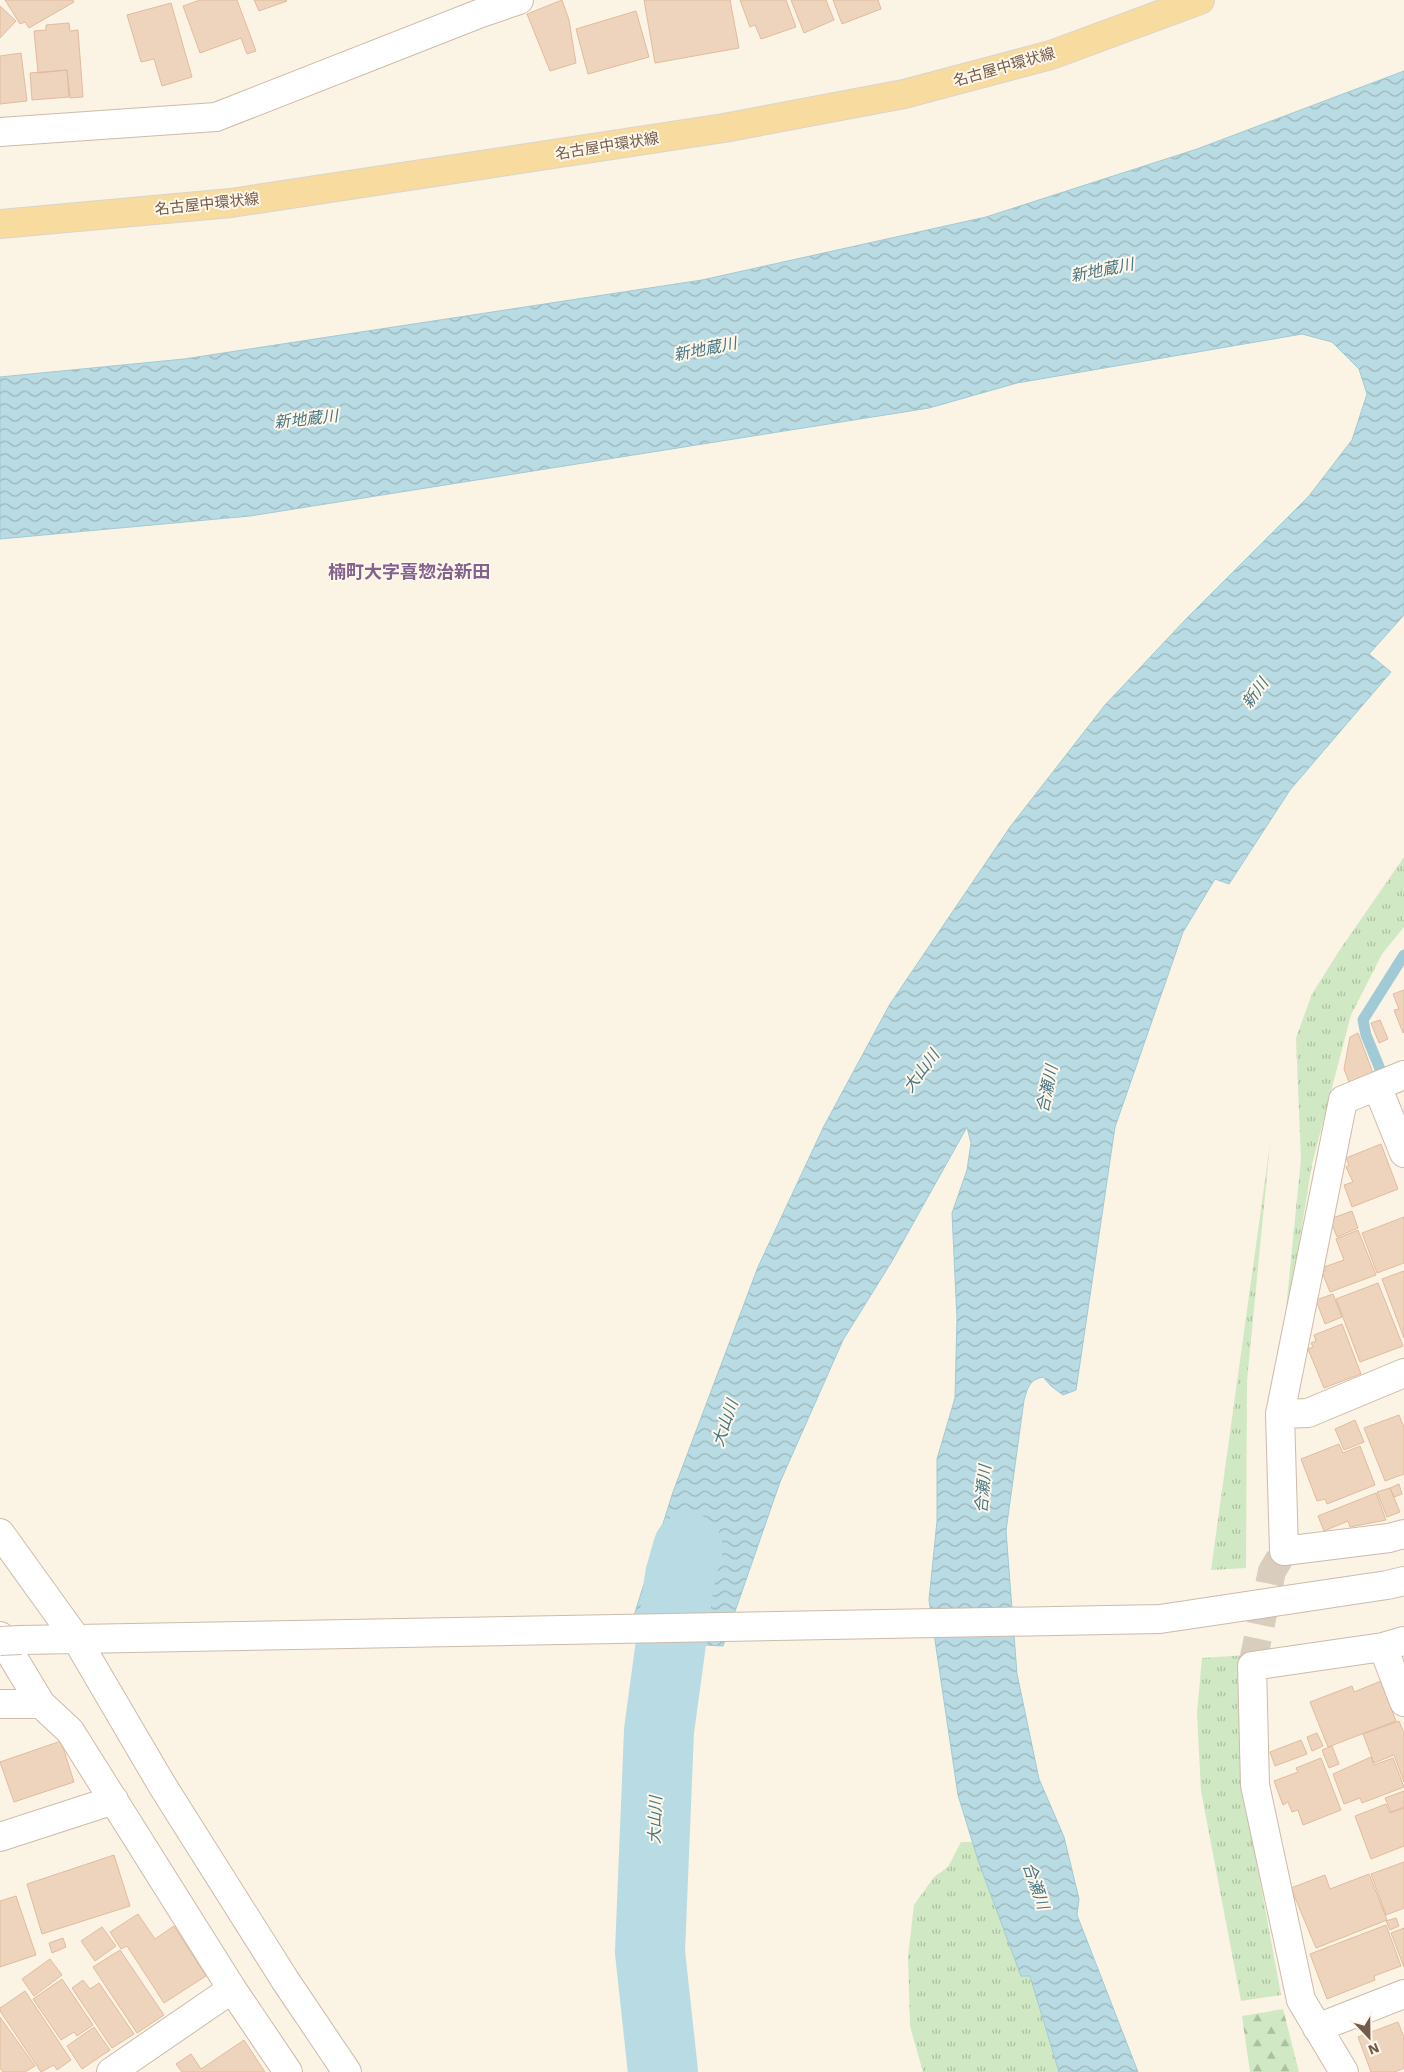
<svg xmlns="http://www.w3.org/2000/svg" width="1404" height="2072" viewBox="0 0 1404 2072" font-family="'Work Sans','Noto Sans JP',sans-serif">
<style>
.grass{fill:url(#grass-tufts)}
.forest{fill:url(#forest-firs)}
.water{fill:url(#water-waves);stroke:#a0cad5}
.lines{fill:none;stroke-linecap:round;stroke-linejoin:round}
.stream{stroke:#a0cad5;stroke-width:11}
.river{stroke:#b9dbe3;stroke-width:70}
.building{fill:#efd4bd;stroke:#e1bb9e}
.minor-tunnel{stroke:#d9cdbe;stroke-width:28;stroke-dasharray:28 14;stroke-linecap:butt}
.minor-casing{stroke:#ccbbab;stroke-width:30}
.tertiary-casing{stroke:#ccbbab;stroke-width:30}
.primary-casing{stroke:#dad4d0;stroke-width:30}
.minor{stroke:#fff;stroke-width:28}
.tertiary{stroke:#fff;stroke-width:28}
.primary{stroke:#f7db9f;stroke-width:28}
.tertiary-bridge-casing{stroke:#ccbbab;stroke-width:30;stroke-linecap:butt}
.tertiary-bridge{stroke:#fff;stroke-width:28}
.labels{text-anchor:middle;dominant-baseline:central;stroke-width:4;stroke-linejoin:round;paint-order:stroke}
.street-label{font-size:15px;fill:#725b4b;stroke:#fef7ea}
.water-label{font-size:16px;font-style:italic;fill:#467685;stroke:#fef7ea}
.quarter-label{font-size:18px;font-weight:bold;fill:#82638e;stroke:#fef7ea}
</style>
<defs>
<pattern id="grass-tufts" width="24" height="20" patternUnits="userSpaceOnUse" patternTransform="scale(1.25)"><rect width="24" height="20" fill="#d0e8c3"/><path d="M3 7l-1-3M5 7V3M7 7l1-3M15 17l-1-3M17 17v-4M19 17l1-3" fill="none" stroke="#adbfa0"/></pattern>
<pattern id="forest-firs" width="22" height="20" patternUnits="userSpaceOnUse" patternTransform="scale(1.25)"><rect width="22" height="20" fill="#d0e8c3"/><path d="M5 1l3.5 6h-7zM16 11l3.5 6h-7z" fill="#adbfa0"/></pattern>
<pattern id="water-waves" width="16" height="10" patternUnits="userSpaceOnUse" patternTransform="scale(1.25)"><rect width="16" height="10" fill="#b9dbe3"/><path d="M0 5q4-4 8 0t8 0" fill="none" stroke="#9bb5ba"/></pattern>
</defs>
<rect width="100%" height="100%" fill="#fbf3e4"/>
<path class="grass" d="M 1404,857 L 1404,927 L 1382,954 L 1351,1015 L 1312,1164 L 1282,1349 L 1301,1159 L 1296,1038 L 1312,994 L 1339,951 Z
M 1270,1144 L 1247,1381 L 1246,1568 L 1211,1570 Z
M 1248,1655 L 1241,1777 L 1281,1995 L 1241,2001 L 1201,1791 L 1197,1713 L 1202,1658 Z
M 961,1842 L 973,1842 L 978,1860 L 1030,1976 L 1059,2072 L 923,2072 L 910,2026 L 908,1956 L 914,1905 L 934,1877 L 948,1867 Z"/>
<path class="forest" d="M 1283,2009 L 1299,2072 L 1250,2072 L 1242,2016 Z"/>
<path class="water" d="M 1404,71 L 1404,615 L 1369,654 L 1391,672 L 1290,790 L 1229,884 L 1215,879 L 1183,932 L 1115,1127 L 1076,1390 L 1063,1395 L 1051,1386 L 1043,1377 C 1029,1380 1028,1387 1024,1400 L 1006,1531 L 1017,1674 L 1039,1779 L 1064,1837 L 1079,1899 L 1077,1915 L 1138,2072 L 1059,2072 L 1030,1976 L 1021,1976 L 978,1860 L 958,1795 L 929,1600 L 937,1521 L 937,1459 L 955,1398 L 957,1318 L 952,1213 L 967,1170 L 971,1143 L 967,1127 L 892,1261 L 843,1340 L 780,1482 L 723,1646 L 626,1641 L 673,1492 L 758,1267 L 824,1126 L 890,1004 L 1010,827 L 1105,705 L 1187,618 L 1309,496 L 1352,440 L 1367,394 L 1359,369 L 1332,342 L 1302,334 L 1017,383 L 929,408 L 250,516 L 0,539 L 0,377 L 184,359 L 702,280 L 986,217 L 1197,149 Z"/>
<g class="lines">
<path class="stream" d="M 1380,1069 L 1366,1035 L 1363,1020 L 1404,955"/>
<path class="river" d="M 663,2072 L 650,1952 L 659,1731 L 680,1576 L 688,1548"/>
</g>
<path class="building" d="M 5,0 L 73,0 L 74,2 L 29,28 L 25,22 L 20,24 Z
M 200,0 L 237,0 L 256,51 L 247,54 L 241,38 L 200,53 L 183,6 Z
M 254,0 L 286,0 L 287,1 L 259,11 Z
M 562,0 L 569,20 L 576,63 L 550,71 L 527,14 Z
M 644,0 L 730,0 L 739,48 L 655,63 Z
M 740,0 L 786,0 L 796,27 L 761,39 L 755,25 L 750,27 Z
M 791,0 L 826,0 L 834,20 L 804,33 Z
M 833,0 L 878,0 L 881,9 L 842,24 Z
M 171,3 L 192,77 L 162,86 L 154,59 L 141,62 L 127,15 Z
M 0,6 L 16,21 L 0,38 Z
M 636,11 L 649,57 L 588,74 L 576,29 Z
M 69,23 L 70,31 L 78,30 L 83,97 L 70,98 L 67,70 L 38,73 L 34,31 L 46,30 L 46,25 Z
M 21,53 L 27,101 L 0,104 L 0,56 Z
M 67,70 L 69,97 L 32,100 L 30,73 Z
M 1404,990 L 1404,1032 L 1403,1033 L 1394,1010 L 1399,1009 L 1393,994 Z
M 1380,1020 L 1388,1039 L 1379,1043 L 1371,1023 Z
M 1358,1033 L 1373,1073 L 1349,1082 L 1344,1069 L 1350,1037 Z
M 1381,1144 L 1398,1189 L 1352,1207 L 1344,1185 L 1353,1182 L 1346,1167 L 1349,1165 L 1346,1158 Z
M 1352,1211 L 1358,1228 L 1337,1237 L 1330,1219 Z
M 1404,1217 L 1404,1263 L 1377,1273 L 1362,1233 Z
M 1358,1230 L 1376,1275 L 1330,1292 L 1322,1272 L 1326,1270 L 1324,1267 L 1344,1260 L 1336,1239 Z
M 1404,1271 L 1404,1338 L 1382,1279 Z
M 1378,1283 L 1403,1346 L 1360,1362 L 1336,1299 Z
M 1333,1294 L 1342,1317 L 1325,1324 L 1316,1300 Z
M 1342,1324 L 1361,1374 L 1324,1388 L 1308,1349 L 1313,1347 L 1311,1343 L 1316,1341 L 1314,1335 Z
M 1399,1415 L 1404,1427 L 1404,1474 L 1385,1481 L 1364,1428 Z
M 1355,1420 L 1364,1442 L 1344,1450 L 1335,1429 Z
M 1339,1444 L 1343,1453 L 1360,1446 L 1375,1485 L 1327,1504 L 1325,1499 L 1317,1501 L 1301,1459 Z
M 1399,1484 L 1402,1494 L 1394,1497 L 1390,1488 Z
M 1390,1488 L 1400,1512 L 1387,1517 L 1377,1492 Z
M 1376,1493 L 1386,1520 L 1350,1527 L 1348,1521 L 1324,1531 L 1318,1516 Z
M 1381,1681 L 1396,1721 L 1328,1747 L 1310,1702 L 1352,1686 L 1354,1692 Z
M 1399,1721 L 1404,1733 L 1404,1782 L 1394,1755 L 1374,1763 L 1363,1734 Z
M 1317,1733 L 1323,1746 L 1312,1751 L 1307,1737 Z
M 1301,1740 L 1307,1754 L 1275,1766 L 1270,1752 Z
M 61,1741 L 74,1782 L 14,1802 L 0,1762 Z
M 1332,1746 L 1339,1764 L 1329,1768 L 1322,1750 Z
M 1371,1757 L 1374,1765 L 1393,1758 L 1404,1787 L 1362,1803 L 1360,1798 L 1344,1804 L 1333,1774 Z
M 1321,1758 L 1341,1810 L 1303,1825 L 1298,1810 L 1292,1812 L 1288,1802 L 1283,1805 L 1274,1781 L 1298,1772 L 1296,1768 Z
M 1404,1791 L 1404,1807 L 1391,1812 L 1385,1798 Z
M 1386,1804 L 1390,1813 L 1404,1808 L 1404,1846 L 1371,1859 L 1355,1816 Z
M 114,1855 L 130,1906 L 42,1934 L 27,1884 Z
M 1404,1862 L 1404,1908 L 1386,1915 L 1371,1874 Z
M 1369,1874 L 1387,1920 L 1316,1948 L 1291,1888 L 1325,1875 L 1330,1889 Z
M 16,1896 L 36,1955 L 0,1967 L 0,1901 Z
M 138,1914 L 155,1939 L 174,1926 L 206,1976 L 164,2003 L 127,1946 L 121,1949 L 110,1932 Z
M 1396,1918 L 1399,1926 L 1390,1930 L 1386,1921 Z
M 1386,1925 L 1401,1966 L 1374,1976 L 1375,1980 L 1327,1999 L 1310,1954 Z
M 102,1927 L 116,1946 L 95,1961 L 81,1941 Z
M 1404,1928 L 1404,1967 L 1391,1933 Z
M 63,1938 L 66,1947 L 52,1953 L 49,1943 Z
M 120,1950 L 164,2015 L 137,2033 L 93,1967 Z
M 50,1959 L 62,1975 L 34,1996 L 22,1979 Z
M 62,1979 L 93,2025 L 77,2036 L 74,2032 L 61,2040 L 33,1999 Z
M 83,1980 L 90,1989 L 99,1983 L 134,2034 L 112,2048 L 72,1988 Z
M 25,1991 L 71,2060 L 57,2070 L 54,2065 L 41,2072 L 0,2011 L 0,2008 Z
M 0,2017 L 35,2066 L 25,2072 L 3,2072 L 0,2068 Z
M 1398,2022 L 1404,2037 L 1404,2068 L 1395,2072 L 1371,2072 L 1358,2037 Z
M 94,2027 L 110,2050 L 82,2069 L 67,2046 Z
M 244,2040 L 265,2072 L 182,2072 L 176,2064 L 191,2054 L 201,2069 Z"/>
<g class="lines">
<path class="minor-tunnel" d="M 1252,1666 L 1272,1571 L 1284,1551"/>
<g class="minor-casing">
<path id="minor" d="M 0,132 L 216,117 L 481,13 L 519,0
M 1404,1075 L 1377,1086 L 1404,1153
M 1377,1086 L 1343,1100 L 1280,1414 L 1284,1551 L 1389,1538 L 1404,1534
M 1280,1414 L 1308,1413 L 1404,1373
M 0,1533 L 77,1640 L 162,1785 L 285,1980 L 347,2072
M 0,1636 L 41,1704 L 70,1731 L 232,1989 L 288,2072
M 1383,1647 L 1404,1702
M 0,1704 L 41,1704
M 0,1837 L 114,1800
M 1317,2028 L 1404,1994
M 111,2072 L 232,1989
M 1344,2072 L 1301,2000 L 1255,1785 L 1252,1666 L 1383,1647 L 1404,1641"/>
</g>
<g class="tertiary-casing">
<path id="tertiary" d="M 21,1640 L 1160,1619 L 1387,1585 L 1404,1581"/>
</g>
<g class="primary-casing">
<path id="primary" d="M 0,224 L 231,203 L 724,128 L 904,94 L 1051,55 L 1200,0"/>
</g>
<use href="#minor" class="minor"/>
<use href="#tertiary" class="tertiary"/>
<use href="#primary" class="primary"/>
<g class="tertiary-bridge-casing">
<path id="tertiary-bridge" d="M 0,1641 L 21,1640"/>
</g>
<use href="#tertiary-bridge" class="tertiary-bridge"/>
</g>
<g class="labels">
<g class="street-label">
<text transform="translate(1004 67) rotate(-16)">名古屋中環状線</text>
<text transform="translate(607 146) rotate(-9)">名古屋中環状線</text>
<text transform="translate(207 204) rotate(-6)">名古屋中環状線</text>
</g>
<g class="water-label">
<text transform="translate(1102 270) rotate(-11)">新地蔵川</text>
<text transform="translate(705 349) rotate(-11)">新地蔵川</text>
<text transform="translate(306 419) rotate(-6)">新地蔵川</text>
<text transform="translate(1255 693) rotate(-54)">新川</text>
<text transform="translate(921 1071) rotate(-53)">大山川</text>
<text transform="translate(1047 1089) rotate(-78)">合瀬川</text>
<text transform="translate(725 1423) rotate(-71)">大山川</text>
<text transform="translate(983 1489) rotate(-85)">合瀬川</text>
<text transform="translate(655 1820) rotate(-88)">大山川</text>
<text transform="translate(1036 1886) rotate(71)">合瀬川</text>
</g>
<g class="quarter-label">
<text x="409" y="571">楠町大字喜惣治新田</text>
</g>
</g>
<g transform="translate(1369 2037) rotate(158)" stroke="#fef7ea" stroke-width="4" paint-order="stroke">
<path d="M0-4L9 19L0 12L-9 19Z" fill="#725b4b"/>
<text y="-8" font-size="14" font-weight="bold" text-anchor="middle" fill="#725b4b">N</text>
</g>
</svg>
